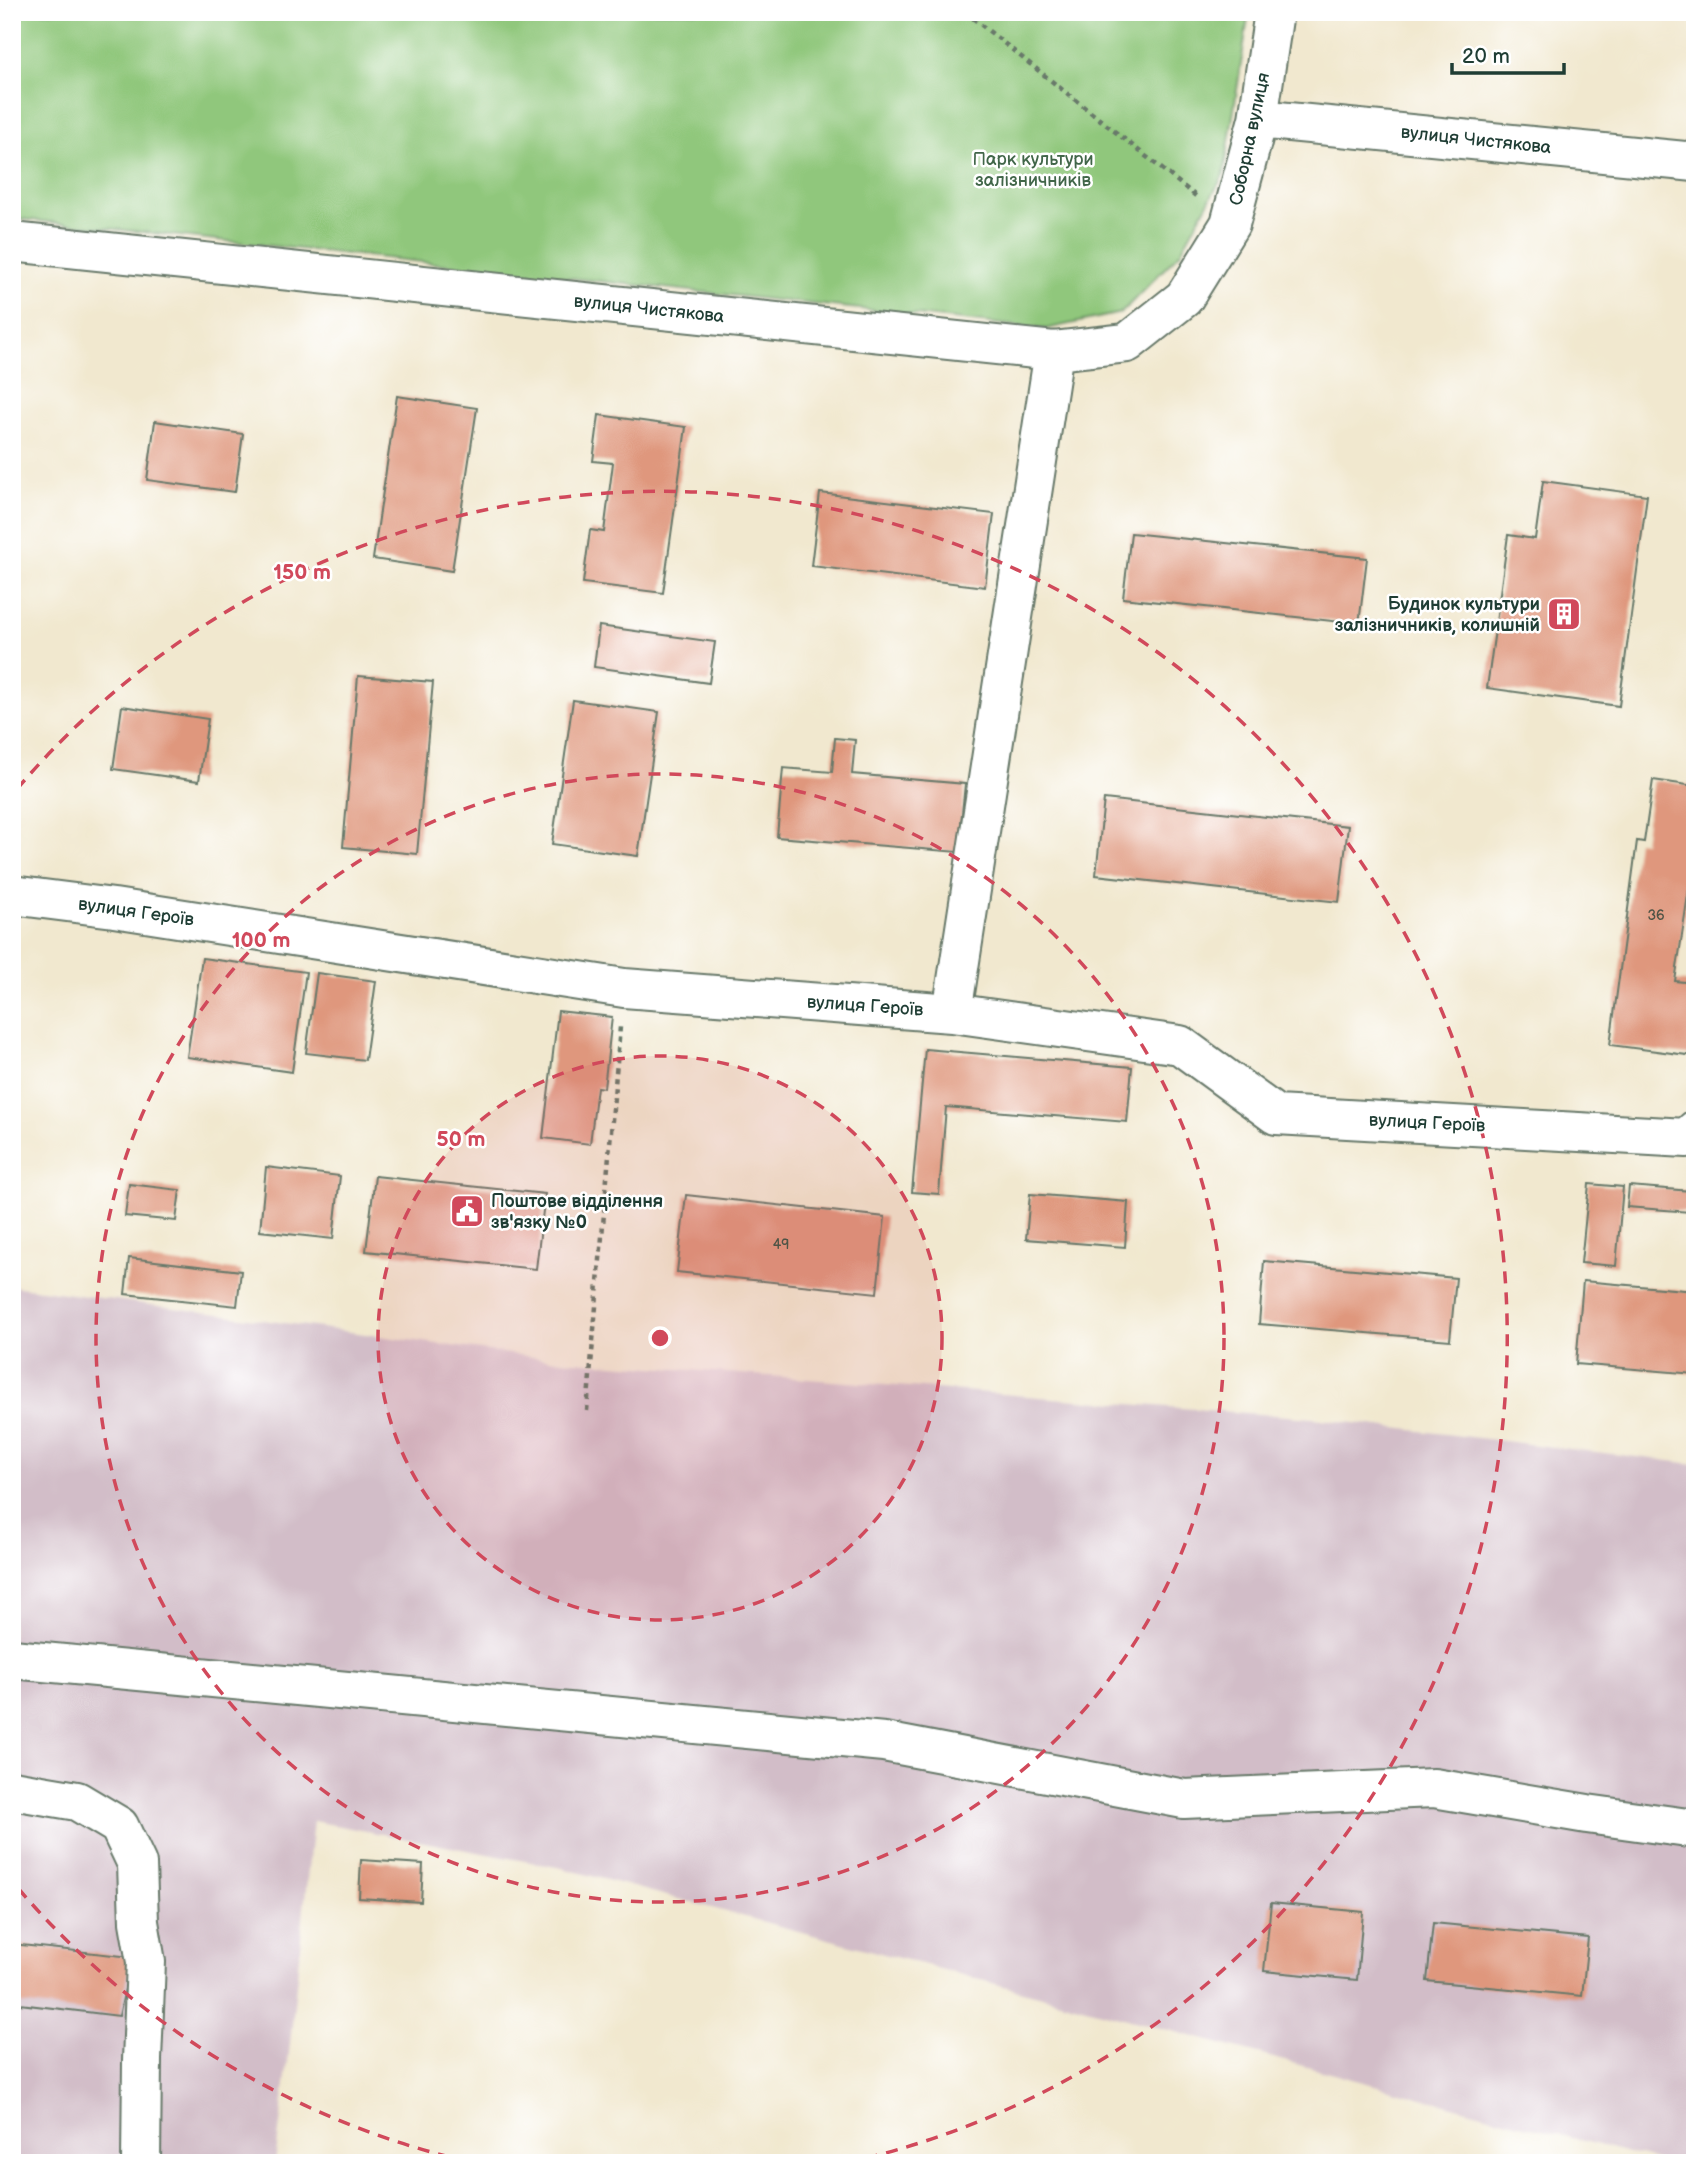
<svg xmlns="http://www.w3.org/2000/svg" width="1707" height="2175" viewBox="0 0 1707 2175" font-family="'Balsamiq Sans',sans-serif">
<style>
.industrial{fill:#d2bdc8}
.green{fill:#90c77b;stroke:#588258;stroke-width:2}
.building{fill:#df977d}
.lines{fill:none;stroke-linecap:round;stroke-linejoin:round}
.minor-casing{stroke:#68796a;stroke-width:42}
.path{stroke:#68796a;stroke-width:4.5;stroke-dasharray:5 5;stroke-linecap:butt}
.minor{stroke:#fff;stroke-width:38}
.ring{fill:none;stroke:#d1495b;stroke-width:3.5;stroke-dasharray:12 9}
.labels{text-anchor:middle;dominant-baseline:central;stroke-width:5;stroke-linejoin:round;paint-order:stroke}
.number-label{font-size:14px;fill:#4f5446}
.street-label{font-size:18px;fill:#1f3d34;stroke:#fff}
.park-label{font-size:18px;fill:#416649;stroke:#fff}
.poi-label{font-size:18px;font-weight:bold;fill:#1f3d34;stroke:#fff;text-anchor:end}
.centre{fill:#d1495b;stroke:#fff;stroke-width:3.5}
.ring-label{font-size:21px;text-anchor:middle;font-weight:bold;fill:#d1495b;stroke:#fff;stroke-width:5;stroke-linejoin:round;paint-order:stroke}
</style>
<rect width="100%" height="100%" fill="#fff"/>
<filter id="ink" filterUnits="userSpaceOnUse"><feTurbulence type="fractalNoise" baseFrequency=".0143" numOctaves="2"/><feDisplacementMap in="SourceGraphic" scale="14" xChannelSelector="R" yChannelSelector="G"/><feConvolveMatrix kernelMatrix="1 2 1 2 8 2 1 2 1" color-interpolation-filters="sRGB"/></filter>
<filter id="wash" filterUnits="userSpaceOnUse"><feTurbulence type="fractalNoise" baseFrequency=".00686" numOctaves="4" result="noise"/><feDisplacementMap in="SourceGraphic" scale="28" xChannelSelector="R" yChannelSelector="G"/><feGaussianBlur stdDeviation="1.57" result="paint"/><feColorMatrix in="noise" values="0 0 0 0 0 0 0 0 0 0 0 0 0 0 0 0 0 1.4 0 .05"/><feComposite in="paint" operator="in"/></filter>
<g filter="url(#wash)">
<rect width="100%" height="100%" fill="#f1e8cf"/>
<path class="industrial" d="M 12,1286 L 548,1359 L 1312,1418 L 1695,1464 L 1695,2163 L 1666,2163 L 562,1868 L 313,1821 L 289,2053 L 275,2163 L 12,2163 Z"/>
<path class="green" d="M 12,12 L 1249,12 L 1224,174 L 1180,253 L 1121,313 L 1046,329 L 12,218 Z"/>
<g id="blocks">
<path class="building" d="M 397,396 L 477,408 L 452,571 L 373,559 Z
M 599,415 L 686,427 L 663,593 L 583,583 L 590,530 L 604,532 L 613,463 L 593,461 Z
M 155,421 L 243,434 L 235,492 L 147,480 Z
M 1543,481 L 1647,495 L 1619,706 L 1487,688 L 1508,535 L 1535,539 Z
M 820,493 L 994,514 L 985,587 L 811,566 Z
M 1131,533 L 1367,558 L 1359,624 L 1123,598 Z
M 599,626 L 715,642 L 709,683 L 594,667 Z
M 358,676 L 433,682 L 417,854 L 343,847 Z
M 573,700 L 659,712 L 638,856 L 552,844 Z
M 122,706 L 208,719 L 199,781 L 113,769 Z
M 835,738 L 855,740 L 852,774 L 965,784 L 958,852 L 777,837 L 783,768 L 832,772 Z
M 1653,780 L 1695,786 L 1695,849 L 1675,981 L 1695,983 L 1695,1056 L 1610,1045 L 1637,841 L 1644,842 Z
M 1104,799 L 1348,826 L 1339,902 L 1096,875 Z
M 202,958 L 306,972 L 292,1072 L 187,1057 Z
M 317,973 L 376,981 L 365,1060 L 306,1053 Z
M 558,1011 L 612,1017 L 604,1088 L 597,1087 L 590,1144 L 543,1138 Z
M 925,1049 L 1132,1067 L 1127,1122 L 946,1107 L 939,1194 L 912,1192 Z
M 266,1167 L 340,1176 L 333,1239 L 260,1231 Z
M 375,1176 L 545,1194 L 536,1269 L 366,1251 Z
M 129,1184 L 180,1190 L 176,1221 L 125,1216 Z
M 1589,1184 L 1623,1187 L 1616,1266 L 1581,1263 Z
M 1629,1186 L 1691,1191 L 1690,1212 L 1627,1207 Z
M 1030,1194 L 1128,1202 L 1125,1247 L 1026,1239 Z
M 686,1195 L 885,1217 L 877,1293 L 677,1272 Z
M 129,1258 L 241,1271 L 237,1306 L 125,1294 Z
M 1264,1261 L 1456,1278 L 1450,1340 L 1259,1324 Z
M 1583,1281 L 1695,1291 L 1695,1374 L 1576,1364 Z
M 361,1860 L 423,1864 L 421,1902 L 359,1898 Z
M 1271,1903 L 1363,1912 L 1357,1980 L 1264,1971 Z
M 1433,1923 L 1588,1938 L 1582,1996 L 1427,1981 Z
M 12,1944 L 132,1957 L 119,2016 L 12,2003 Z"/>
</g>
</g>
<g filter="url(#ink)">
<use href="#blocks" fill-opacity="0" stroke="#68796a" stroke-width="2"/>
<g class="lines">
<g class="minor-casing">
<path id="minor" d="M 1258,119 L 1695,162
M 12,242 L 1054,351 L 1127,343 L 1184,298 L 1230,224 L 1258,119 L 1274,12
M 12,895 L 114,908 L 624,988 L 952,1013 L 1180,1045 L 1276,1115 L 1687,1138 L 1695,1130
M 952,1013 L 1054,351
M 12,1659 L 884,1742 L 1184,1799 L 1434,1788 L 1587,1814 L 1695,1829
M 12,1790 L 77,1801 L 119,1826 L 137,1864 L 139,1922 L 146,1962 L 142,2060 L 141,2163"/>
</g>
<path class="path" d="M 965,12 L 1197,197
M 587,1411 L 620,1027"/>
<use href="#minor" class="minor"/>
</g>
</g>
<circle cx="660" cy="1338" r="282" fill="#d1495b" fill-opacity=".12"/>
<g class="ring">
<circle cx="660" cy="1338" r="282"/>
<circle cx="660" cy="1338" r="564"/>
<path d="M470 2162A846 846 0 0 1 17 1887M17 789A846 846 0 1 1 850 2162"/>
</g>
<defs>
<g id="building-square" transform="scale(1.75)"><rect x="-9" y="-9" width="18" height="18" rx="4" fill="#d1495b" stroke="#fff"/><path d="M-4-6H4V6H1V3H-1V6H-4ZM-2.5-4.3h1.7v1.8h-1.7ZM.8-4.3h1.7v1.8H.8ZM-2.5-1h1.7V.8h-1.7ZM.8-1h1.7V.8H.8Z" fill="#fff"/></g>
<g id="civic-square" transform="scale(1.75)"><rect x="-9" y="-9" width="18" height="18" rx="4" fill="#d1495b" stroke="#fff"/><path d="M-.6-6.5H3V-4.5H.6V-3L4-1V1h2V6H-6V1h2V-1L-.6-3ZM-1.2 2.5V6h2.4V2.5Z" fill="#fff"/></g>
</defs>
<g fill-rule="evenodd">
<use href="#building-square" x="1564" y="614"/>
<use href="#civic-square" x="467" y="1211"/>
</g>
<g class="labels">
<g class="number-label">
<text x="1656" y="915">36</text>
<text x="781" y="1244">49</text>
</g>
<g class="street-label">
<text transform="translate(1250 139) rotate(-78)">Соборна вулиця</text>
<text transform="translate(1476 140) rotate(6)">вулиця Чистякова</text>
<text transform="translate(649 309) rotate(6)">вулиця Чистякова</text>
<text transform="translate(136 912) rotate(8)">вулиця Героїв</text>
<text transform="translate(865 1006) rotate(4)">вулиця Героїв</text>
<text transform="translate(1427 1123) rotate(3)">вулиця Героїв</text>
</g>
<g class="park-label">
<text x="1033" y="159">Парк культури<tspan x="1033" dy="21">залізничників</tspan></text>
</g>
<g class="poi-label">
<text x="1540" y="604">Будинок культури<tspan x="1540" dy="21">залізничників, колишній</tspan></text>
<text x="491" y="1201" text-anchor="start">Поштове відділення<tspan x="491" dy="21">зв'язку №0</tspan></text>
</g>
</g>
<circle cx="660" cy="1338" r="10" class="centre"/>
<g class="ring-label">
<text x="302" y="579">150 m</text>
<text x="261" y="947">100 m</text>
<text x="461" y="1146">50 m</text>
</g>
<rect width="1707" height="2175" fill="none" stroke="#fff" stroke-width="42"/>
<path d="M1452 63v10h112v-10" fill="none" stroke="#1f3d34" stroke-width="3.5"/>
<text x="1462" y="63" font-size="21" fill="#1f3d34" stroke="#ffffff" stroke-width="5" paint-order="stroke">20 m</text>
</svg>
